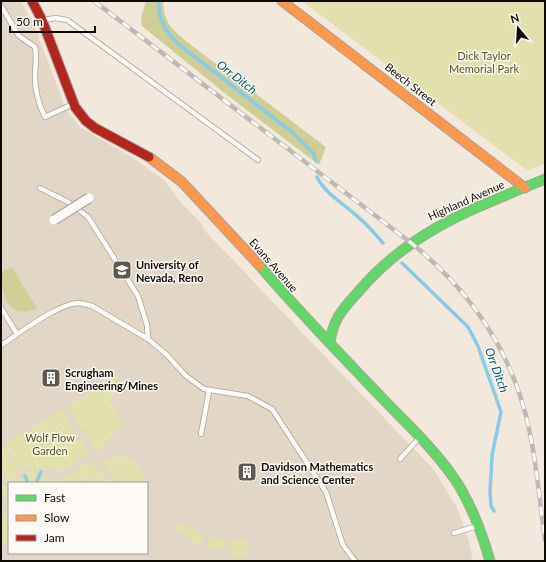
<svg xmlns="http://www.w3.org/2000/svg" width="546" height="562" viewBox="0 0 546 562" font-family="Lato,sans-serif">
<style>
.education{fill:#e2d7c7;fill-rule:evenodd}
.green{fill:#e2e0ac}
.forest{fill:#cfce95}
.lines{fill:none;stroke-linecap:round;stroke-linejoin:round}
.stream{stroke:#87cbe8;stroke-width:3.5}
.lane-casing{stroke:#a9a298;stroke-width:6}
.fast-casing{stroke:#a9a298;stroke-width:11}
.slow-casing{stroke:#a9a298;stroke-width:11}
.jam-casing{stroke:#a9a298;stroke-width:11}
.lane{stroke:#fdfcfa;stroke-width:4.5}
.fast{stroke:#63d668;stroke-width:9}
.slow{stroke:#ff974d;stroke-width:9}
.jam{stroke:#b3261e;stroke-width:9}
.rail-casing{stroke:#bcb9b6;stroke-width:4.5}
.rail{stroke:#fdf9f4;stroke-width:3;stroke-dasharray:9;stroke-linecap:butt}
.street-bridge-casing{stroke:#a9a298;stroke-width:11;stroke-linecap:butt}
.street-bridge{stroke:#fdfcfa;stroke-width:9}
.labels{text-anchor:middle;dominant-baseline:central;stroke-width:3;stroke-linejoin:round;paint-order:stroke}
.park-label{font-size:11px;fill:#535611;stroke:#fdf9f4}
.street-label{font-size:11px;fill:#100a04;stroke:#fdf9f4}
.poi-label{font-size:11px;font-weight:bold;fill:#100a04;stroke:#fdf9f4;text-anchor:start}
.water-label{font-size:12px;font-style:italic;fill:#005978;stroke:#fdf9f4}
</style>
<rect width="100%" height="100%" fill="#f2e8db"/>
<path class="education" d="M 1,1 L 20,1 L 24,6 L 35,28 L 64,104 L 68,112 L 80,127 L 136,160 L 165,181 L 180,202 L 200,222 L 205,231 L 434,470 L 457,508 L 467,534 L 473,561 L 1,561 ZM 9,483 L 147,483 L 147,553 L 9,553 Z"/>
<path class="green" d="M 302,1 L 545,1 L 545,164 L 528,170 L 524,168 Z
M 117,375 L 125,388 L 108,399 L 124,424 L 114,432 L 108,442 L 95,451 L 86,436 L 89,434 L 86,429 L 83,431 L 67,407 Z
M 62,410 L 77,435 L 74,437 L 76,441 L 80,440 L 89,454 L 58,473 L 54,467 L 47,472 C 40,466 34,468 26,467 C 15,465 10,453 4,444 Z
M 1,442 L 11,460 L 22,470 L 21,473 L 8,481 L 1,470 Z
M 118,456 C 133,457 144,468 146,482 L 120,483 L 100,461 Z
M 91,461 L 111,483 L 89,483 L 85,478 L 78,483 L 10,483 L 32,470 L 41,472 L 50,482 L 55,479 L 58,481 Z
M 9,484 L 9,502 L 8,503 L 1,492 L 1,488 Z
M 9,513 L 9,551 L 1,538 L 1,518 Z
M 172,523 L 195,528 L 195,532 L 203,533 L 201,548 L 172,525 Z
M 209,537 L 226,539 L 226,549 L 217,547 L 208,550 Z
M 248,540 L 248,557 L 234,557 L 232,553 L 232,541 Z"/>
<path class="forest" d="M 146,1 L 163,1 C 164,23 171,28 187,42 L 326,147 L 319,165 L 227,95 L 142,26 L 141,18 Z
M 12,267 L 37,308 C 9,322 1,295 1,272 Z"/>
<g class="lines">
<path class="stream" d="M 159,1 C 158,19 165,31 177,43 L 293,133 L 313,153 L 316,161
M 317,177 C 325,194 346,205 359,218 C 368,225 375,234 383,243
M 402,263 L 468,327 L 478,346 L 501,412 L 492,455 L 490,492 L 491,506 L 494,511
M 25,476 L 28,483
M 36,483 L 41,472"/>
<g class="lane-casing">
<path id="lane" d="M 1,6 L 19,36 L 35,47 C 37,57 35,66 35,76 C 35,90 39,105 45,117 L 73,104
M 44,20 L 55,18 L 67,20 L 258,160
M 40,188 L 68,202 L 88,217 L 138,296 L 147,325 L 148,339
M 1,308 L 17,334
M 1,345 C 20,333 56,305 77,303 C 82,303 88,305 92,306 L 148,339 L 167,355 L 185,375 L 204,389 L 248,396 L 272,409 L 326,492 L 343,545 L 355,561
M 201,434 L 209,391
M 400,459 L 419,438
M 454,533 L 477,526"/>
</g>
<g class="fast-casing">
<path id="fast" d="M 260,266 C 299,312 341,355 383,399 C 408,425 434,449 454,478 C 471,503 482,533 490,561
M 330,343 C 333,318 343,309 359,291 C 411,230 473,209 545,179"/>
</g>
<g class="slow-casing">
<path id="slow" d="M 282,1 L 525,188
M 149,157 L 182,182 L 260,266"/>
</g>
<g class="jam-casing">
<path id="jam" d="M 32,1 L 42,20 L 75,107 L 86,121 L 95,128 L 149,157"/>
</g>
<use href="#lane" class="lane"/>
<use href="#fast" class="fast"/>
<use href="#slow" class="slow"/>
<use href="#jam" class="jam"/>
<g class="rail-casing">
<path id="rail" d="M 94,1 L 410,242 C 466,287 506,342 525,412 C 536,453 539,498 545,540"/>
</g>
<use href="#rail" class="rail"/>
<g class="street-bridge-casing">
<path id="street-bridge" d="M 54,220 L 89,198"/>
</g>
<use href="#street-bridge" class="street-bridge"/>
</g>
<defs>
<g id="university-square" transform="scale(1)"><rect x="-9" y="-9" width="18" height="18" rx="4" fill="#5f584f" stroke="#fdf9f4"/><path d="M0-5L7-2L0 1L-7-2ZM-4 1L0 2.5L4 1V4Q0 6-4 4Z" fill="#fff"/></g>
<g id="building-square" transform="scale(1)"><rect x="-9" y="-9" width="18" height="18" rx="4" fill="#5f584f" stroke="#fdf9f4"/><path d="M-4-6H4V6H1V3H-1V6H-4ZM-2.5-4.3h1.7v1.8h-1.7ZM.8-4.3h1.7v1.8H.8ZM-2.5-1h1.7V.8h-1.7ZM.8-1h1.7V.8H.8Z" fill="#fff"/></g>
</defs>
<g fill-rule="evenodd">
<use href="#university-square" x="122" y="270"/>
<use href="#building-square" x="51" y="378"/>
<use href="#building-square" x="247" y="472"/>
</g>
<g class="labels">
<g class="park-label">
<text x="484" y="55">Dick Taylor<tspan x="484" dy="13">Memorial Park</tspan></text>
<text x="50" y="437">Wolf Flow<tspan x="50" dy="13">Garden</tspan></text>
</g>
<g class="street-label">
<text transform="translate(411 84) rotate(38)">Beech Street</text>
<text transform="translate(466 200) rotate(-24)">Highland Avenue</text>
<text transform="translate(274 265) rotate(49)">Evans Avenue</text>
</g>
<g class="poi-label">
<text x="136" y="264">University of<tspan x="136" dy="13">Nevada, Reno</tspan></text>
<text x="65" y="372">Scrugham<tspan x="65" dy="13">Engineering/Mines</tspan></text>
<text x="261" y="466">Davidson Mathematics<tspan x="261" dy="13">and Science Center</tspan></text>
</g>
<g class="water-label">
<text transform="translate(237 77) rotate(38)">Orr Ditch</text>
<text transform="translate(497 370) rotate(70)">Orr Ditch</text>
</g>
</g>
<rect width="546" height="562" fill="none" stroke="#100a04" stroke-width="4"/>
<rect x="8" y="482" width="140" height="72" fill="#fdf9f4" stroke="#9e9994"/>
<rect x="16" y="495" width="20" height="6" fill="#63d668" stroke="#9e9994"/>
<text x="44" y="502" font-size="12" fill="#100a04">Fast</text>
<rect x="16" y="515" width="20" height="6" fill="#ff974d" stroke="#9e9994"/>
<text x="44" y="522" font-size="12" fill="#100a04">Slow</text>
<rect x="16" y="535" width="20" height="6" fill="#b3261e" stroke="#9e9994"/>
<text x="44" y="542" font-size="12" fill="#100a04">Jam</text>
<g transform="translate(518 28) rotate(342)" stroke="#fdf9f4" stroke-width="3" paint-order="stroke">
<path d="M0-3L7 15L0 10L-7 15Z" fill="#100a04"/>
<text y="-6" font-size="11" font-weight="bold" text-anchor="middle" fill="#100a04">N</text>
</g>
<path d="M10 26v6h85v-6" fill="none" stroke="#100a04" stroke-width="2"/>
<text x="16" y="26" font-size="12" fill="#100a04" stroke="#fdf9f4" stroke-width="3" paint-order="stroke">50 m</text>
</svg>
